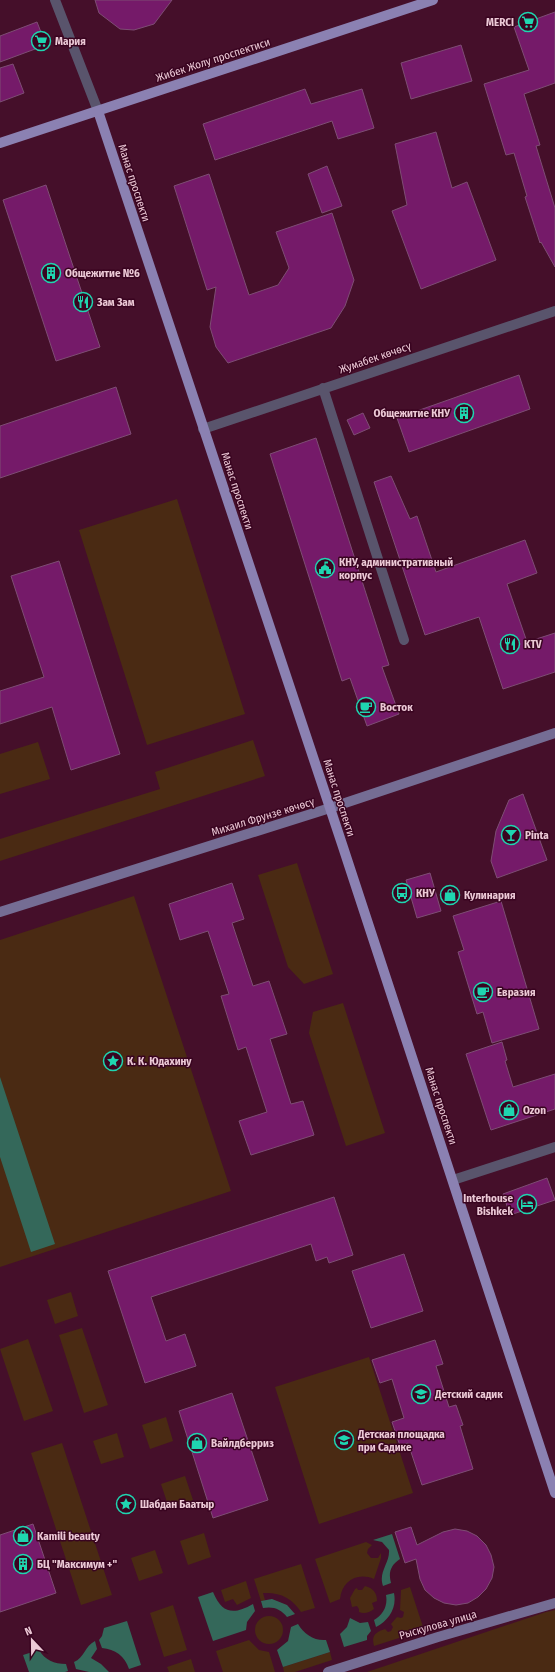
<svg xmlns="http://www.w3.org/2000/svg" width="555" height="1672" viewBox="0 0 555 1672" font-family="'Fira Sans Condensed',sans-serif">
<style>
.green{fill:#4a2a13}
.water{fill:#34685a}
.building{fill:#751a69;stroke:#7e4d74}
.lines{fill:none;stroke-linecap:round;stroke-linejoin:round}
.street{stroke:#59546c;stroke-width:10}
.secondary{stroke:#756d94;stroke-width:10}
.primary{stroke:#8b81b2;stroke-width:10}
.labels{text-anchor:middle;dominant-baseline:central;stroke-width:3;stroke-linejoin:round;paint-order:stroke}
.poi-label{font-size:11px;font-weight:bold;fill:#ecc9d6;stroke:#390420;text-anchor:start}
.street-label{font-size:11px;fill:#ecc9d6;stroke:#390420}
</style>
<rect width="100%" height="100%" fill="#450f2a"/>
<path class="green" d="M 177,499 L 245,714 L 147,745 L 79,530 Z
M 253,740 L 265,776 L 0,861 L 0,839 L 160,789 L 155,772 Z
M 38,742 L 50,779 L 0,794 L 0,754 Z
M 297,863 L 333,974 L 304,984 L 288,967 L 258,875 Z
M 134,896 L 231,1191 L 0,1267 L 0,940 Z
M 343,1003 L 385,1133 L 346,1146 L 309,1033 L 313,1012 Z
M 71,1292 L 78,1316 L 55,1324 L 47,1300 Z
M 82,1328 L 108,1405 L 84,1413 L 59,1335 Z
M 28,1339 L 53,1411 L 24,1421 L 0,1349 Z
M 369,1357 L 413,1493 L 319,1524 L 275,1387 Z
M 166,1417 L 173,1441 L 150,1449 L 142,1425 Z
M 117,1433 L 124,1457 L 101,1464 L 93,1441 Z
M 62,1443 L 112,1595 L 81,1605 L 31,1453 Z
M 185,1476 L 193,1500 L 169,1508 L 161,1484 Z
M 204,1533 L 211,1557 L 188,1565 L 180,1541 Z
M 366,1542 L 372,1545 L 368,1549 L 367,1553 L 371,1558 L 378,1558 L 381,1553 L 381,1558 L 374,1579 C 357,1572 342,1581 340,1599 L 330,1603 L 315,1559 Z
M 155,1550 L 163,1573 L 139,1581 L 131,1558 Z
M 301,1564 L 315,1608 L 301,1612 C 292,1598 280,1592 263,1593 L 265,1600 L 261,1601 L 254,1579 Z
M 246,1581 L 251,1598 L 237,1605 L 233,1599 L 225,1602 L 221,1590 Z
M 365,1586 C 373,1588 377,1593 377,1601 L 372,1603 L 374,1609 C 369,1613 364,1614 359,1612 L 359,1609 L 357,1606 L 352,1607 L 350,1598 L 355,1589 L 357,1588 L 358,1590 L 362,1590 Z
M 410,1587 L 424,1630 L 374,1646 C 371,1635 376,1632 385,1629 L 388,1632 L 391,1631 L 393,1627 L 391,1624 L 397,1617 L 401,1618 L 403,1617 L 404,1612 L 400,1610 L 401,1590 Z
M 173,1605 L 187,1650 L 164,1657 L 150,1613 Z
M 555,1610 L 555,1672 L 367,1672 L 546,1612 Z
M255 1630a14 14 0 1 1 28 0a14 14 0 1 1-28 0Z
M 249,1640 L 259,1650 L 269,1652 L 275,1672 L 223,1672 L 216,1651 Z
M 330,1652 L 332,1660 L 295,1672 L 284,1672 L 283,1667 Z
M 191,1659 L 195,1672 L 169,1672 L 167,1667 Z"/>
<path class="water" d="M 0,1077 L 55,1244 L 31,1252 L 0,1157 Z
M 392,1534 L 400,1559 C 391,1565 388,1572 391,1583 L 383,1586 C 378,1572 390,1563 389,1550 L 382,1542 L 373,1540 Z
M 213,1592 C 222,1614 234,1615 253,1604 L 255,1611 L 247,1622 L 246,1630 L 213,1641 L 198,1597 Z
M 394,1593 C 397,1608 389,1620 376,1627 L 374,1620 C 383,1615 388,1606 386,1595 Z
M 272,1599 L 287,1605 L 295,1614 L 287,1617 C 281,1609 273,1606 263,1608 L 261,1601 Z
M 350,1618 L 360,1623 L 368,1622 L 371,1631 L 367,1636 L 367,1640 L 344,1647 L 340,1634 L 347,1627 Z
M 127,1621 L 141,1665 L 129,1669 C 125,1656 115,1649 102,1648 L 99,1640 L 102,1636 L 104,1628 Z
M 298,1624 C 304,1634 314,1641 326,1640 L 330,1652 L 283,1667 L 277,1650 L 288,1641 L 291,1627 Z
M 95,1641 L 97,1649 L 91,1658 L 101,1664 L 109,1672 L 89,1672 L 76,1669 L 74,1662 C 84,1658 85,1646 95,1641 Z
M 39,1650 C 45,1660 54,1664 66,1664 L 68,1671 L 65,1672 L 29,1672 L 23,1655 Z"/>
<path class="building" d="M 95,0 L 172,0 L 154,24 L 134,30 L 120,29 L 99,13 Z
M 555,12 L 555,83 L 524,94 L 540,145 L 536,146 L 555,208 L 555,267 L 541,242 L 540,243 L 525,197 L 527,196 L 514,153 L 506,155 L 484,84 L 529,70 L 514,27 Z
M 37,22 L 46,45 L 0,62 L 0,36 Z
M 461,45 L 472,81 L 411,99 L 401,63 Z
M 13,64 L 24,93 L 0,102 L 0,68 Z
M 305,89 L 311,104 L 362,89 L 374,128 L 338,139 L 332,121 L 215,160 L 203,124 Z
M 436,132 L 452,188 L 467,182 L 496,260 L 421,289 L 392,211 L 407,205 L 395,144 Z
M 327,166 L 342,206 L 322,213 L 308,174 Z
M 209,174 L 249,295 L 278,285 L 289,268 L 276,232 L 332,213 L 354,280 L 345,306 L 331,328 L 228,363 L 216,347 L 210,327 L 216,287 L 207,290 L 174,186 Z
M 46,185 L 100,347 L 56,361 L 3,200 Z
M 519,375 L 530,409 L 409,452 L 397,418 Z
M 116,387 L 131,434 L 0,478 L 0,426 Z
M 363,413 L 370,428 L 354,435 L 347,420 Z
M 316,438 L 389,665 L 382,667 L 399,714 L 367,726 L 350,678 L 342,681 L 270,454 Z
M 391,476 L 410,519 L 417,516 L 436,572 L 525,540 L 537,573 L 507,584 L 527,642 L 555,633 L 555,672 L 503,689 L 479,617 L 425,635 L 374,482 Z
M 59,561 L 120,754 L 71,770 L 52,707 L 0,724 L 0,691 L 44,677 L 11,576 Z
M 523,794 L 547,860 L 497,878 L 491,861 L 496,831 L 509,800 Z
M 430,873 L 441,911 L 417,918 L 406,880 Z
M 232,883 L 244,919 L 232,923 L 253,986 L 269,981 L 287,1034 L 270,1039 L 291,1104 L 303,1101 L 314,1135 L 251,1155 L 239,1121 L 267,1112 L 246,1047 L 238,1050 L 221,996 L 229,994 L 208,931 L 180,940 L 169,904 Z
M 501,901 L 539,1029 L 492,1043 L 483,1012 L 477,1014 L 458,952 L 464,950 L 453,916 Z
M 502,1042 L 507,1060 L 505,1061 L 513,1087 L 555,1074 L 555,1109 L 491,1130 L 466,1054 Z
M 547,1178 L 555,1200 L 510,1215 L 503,1194 Z
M 334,1197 L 353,1255 L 329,1263 L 327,1257 L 316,1261 L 311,1244 L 151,1297 L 166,1341 L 185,1334 L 196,1366 L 145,1383 L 108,1271 Z
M 404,1254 L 423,1311 L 371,1328 L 352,1271 Z
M 435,1340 L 443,1364 L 436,1366 L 449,1407 L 456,1405 L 463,1425 L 460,1426 L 473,1469 L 422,1485 L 408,1443 L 400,1446 L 392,1422 L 404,1418 L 392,1379 L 380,1383 L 372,1360 Z
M 232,1393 L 268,1500 L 213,1518 L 179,1411 Z
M 33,1524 L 56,1593 L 0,1612 L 0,1535 Z
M 411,1527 L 417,1545 L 443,1532 L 455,1529 L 467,1531 L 477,1536 L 486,1545 L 491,1555 L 494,1567 L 492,1578 L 486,1589 L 478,1597 L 468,1603 L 456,1605 L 444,1603 L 434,1598 L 425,1590 L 420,1579 L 416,1559 L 405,1563 L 395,1532 Z"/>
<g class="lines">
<path class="street" d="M 55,0 L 98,111
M 323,388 L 404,640
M 203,429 L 555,311
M 453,1180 L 555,1147"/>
<path class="secondary" d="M 0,912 L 330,808 L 555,733
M 328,1672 L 438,1637 L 555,1603"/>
<path class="primary" d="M 98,111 L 342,844 L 555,1493
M 0,143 L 433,0"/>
</g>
<defs>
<g id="supermarket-ring" transform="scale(1)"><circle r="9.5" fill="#390420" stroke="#1fd5b0" stroke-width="1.5"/><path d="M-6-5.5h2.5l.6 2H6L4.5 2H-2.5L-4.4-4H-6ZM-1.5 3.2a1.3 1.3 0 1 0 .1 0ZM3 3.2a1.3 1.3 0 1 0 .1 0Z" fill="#1fd5b0"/></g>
<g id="building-ring" transform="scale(1)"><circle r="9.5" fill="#390420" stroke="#1fd5b0" stroke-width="1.5"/><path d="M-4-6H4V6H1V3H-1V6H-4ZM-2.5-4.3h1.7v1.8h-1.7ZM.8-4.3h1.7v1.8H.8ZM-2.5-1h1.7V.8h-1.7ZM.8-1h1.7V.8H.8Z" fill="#1fd5b0"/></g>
<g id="restaurant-ring" transform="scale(1)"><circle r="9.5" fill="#390420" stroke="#1fd5b0" stroke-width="1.5"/><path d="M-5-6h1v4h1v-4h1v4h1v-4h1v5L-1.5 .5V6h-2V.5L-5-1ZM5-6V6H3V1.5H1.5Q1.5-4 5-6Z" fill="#1fd5b0"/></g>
<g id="civic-ring" transform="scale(1)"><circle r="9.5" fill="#390420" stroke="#1fd5b0" stroke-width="1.5"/><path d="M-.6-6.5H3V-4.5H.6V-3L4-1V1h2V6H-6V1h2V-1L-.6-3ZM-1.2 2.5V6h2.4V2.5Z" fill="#1fd5b0"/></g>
<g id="cafe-ring" transform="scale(1)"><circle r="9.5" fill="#390420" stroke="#1fd5b0" stroke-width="1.5"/><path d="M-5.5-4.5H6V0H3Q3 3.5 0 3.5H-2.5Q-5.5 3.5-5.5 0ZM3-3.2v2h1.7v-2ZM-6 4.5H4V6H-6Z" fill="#1fd5b0"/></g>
<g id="bar-ring" transform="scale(1)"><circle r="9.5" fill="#390420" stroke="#1fd5b0" stroke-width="1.5"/><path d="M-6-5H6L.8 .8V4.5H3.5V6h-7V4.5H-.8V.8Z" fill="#1fd5b0"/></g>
<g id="bus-ring" transform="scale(1)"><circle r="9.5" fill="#390420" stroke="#1fd5b0" stroke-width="1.5"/><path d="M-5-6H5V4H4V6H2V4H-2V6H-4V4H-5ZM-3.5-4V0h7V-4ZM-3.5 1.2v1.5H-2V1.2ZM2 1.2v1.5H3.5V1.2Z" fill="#1fd5b0"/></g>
<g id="shop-ring" transform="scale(1)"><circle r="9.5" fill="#390420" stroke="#1fd5b0" stroke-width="1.5"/><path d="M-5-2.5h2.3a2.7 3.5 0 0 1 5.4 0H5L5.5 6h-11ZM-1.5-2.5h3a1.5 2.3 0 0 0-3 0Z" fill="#1fd5b0"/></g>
<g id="sight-ring" transform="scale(1)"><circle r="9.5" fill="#390420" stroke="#1fd5b0" stroke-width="1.5"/><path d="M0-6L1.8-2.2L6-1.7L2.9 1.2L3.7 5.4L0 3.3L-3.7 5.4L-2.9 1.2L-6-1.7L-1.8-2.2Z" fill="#1fd5b0"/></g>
<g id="hotel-ring" transform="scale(1)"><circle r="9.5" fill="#390420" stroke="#1fd5b0" stroke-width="1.5"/><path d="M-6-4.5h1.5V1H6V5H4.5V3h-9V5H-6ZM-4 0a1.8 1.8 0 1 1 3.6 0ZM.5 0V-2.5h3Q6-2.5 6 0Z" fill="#1fd5b0"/></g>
<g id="school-ring" transform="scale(1)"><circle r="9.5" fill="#390420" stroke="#1fd5b0" stroke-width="1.5"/><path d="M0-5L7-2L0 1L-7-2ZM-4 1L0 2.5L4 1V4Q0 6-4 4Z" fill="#1fd5b0"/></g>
</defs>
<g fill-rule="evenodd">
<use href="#supermarket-ring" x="528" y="22"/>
<use href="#supermarket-ring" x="41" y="41"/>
<use href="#building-ring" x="51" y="273"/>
<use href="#restaurant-ring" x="83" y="302"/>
<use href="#building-ring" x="464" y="413"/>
<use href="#civic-ring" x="325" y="568"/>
<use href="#restaurant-ring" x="510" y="644"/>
<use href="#cafe-ring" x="366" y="707"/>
<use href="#bar-ring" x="511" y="835"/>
<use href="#bus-ring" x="402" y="893"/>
<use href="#shop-ring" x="450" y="895"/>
<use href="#cafe-ring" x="483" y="992"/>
<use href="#sight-ring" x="113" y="1061"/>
<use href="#shop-ring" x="509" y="1110"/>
<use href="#hotel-ring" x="527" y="1204"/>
<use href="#school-ring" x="421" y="1394"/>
<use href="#school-ring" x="344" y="1440"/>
<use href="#shop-ring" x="197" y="1443"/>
<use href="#sight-ring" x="126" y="1504"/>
<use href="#shop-ring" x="23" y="1536"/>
<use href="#building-ring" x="23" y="1564"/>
</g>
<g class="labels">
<g class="poi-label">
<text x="514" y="22" text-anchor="end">MERCI</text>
<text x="55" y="41">Мария</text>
<text x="65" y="273">Общежитие №6</text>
<text x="97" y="302">Зам Зам</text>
<text x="450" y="413" text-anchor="end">Общежитие КНУ</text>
<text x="339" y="562">КНУ, административный<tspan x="339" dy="13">корпус</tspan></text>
<text x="524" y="644">KTV</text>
<text x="380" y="707">Восток</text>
<text x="525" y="835">Pinta</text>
<text x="416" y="893">КНУ</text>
<text x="464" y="895">Кулинария</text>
<text x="497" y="992">Евразия</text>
<text x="127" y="1061">К. К. Юдахину</text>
<text x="523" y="1110">Ozon</text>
<text x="513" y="1198" text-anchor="end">Interhouse<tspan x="513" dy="13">Bishkek</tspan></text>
<text x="435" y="1394">Детский садик</text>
<text x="358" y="1434">Детская площадка<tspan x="358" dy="13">при Садике</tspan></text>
<text x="211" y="1443">Вайлдберриз</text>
<text x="140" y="1504">Шабдан Баатыр</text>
<text x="37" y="1536">Kamili beauty</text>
<text x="37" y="1564">БЦ "Максимум +"</text>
</g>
<g class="street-label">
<text transform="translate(213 60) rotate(-18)">Жибек Жолу проспектиси</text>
<text transform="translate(134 183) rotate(72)">Манас проспекти</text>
<text transform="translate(375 358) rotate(-19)">Жумабек көчөсү</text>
<text transform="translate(237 491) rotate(72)">Манас проспекти</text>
<text transform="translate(339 798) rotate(72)">Манас проспекти</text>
<text transform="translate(263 817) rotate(-17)">Михаил Фрунзе көчөсү</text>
<text transform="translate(441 1106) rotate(72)">Манас проспекти</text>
<text transform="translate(438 1625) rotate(-16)">Рыскулова улица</text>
</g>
</g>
<g transform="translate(32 1640) rotate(338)" stroke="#390420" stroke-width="3" paint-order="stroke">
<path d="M0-3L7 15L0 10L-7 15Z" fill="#ecc9d6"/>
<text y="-6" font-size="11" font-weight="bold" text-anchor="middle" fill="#ecc9d6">N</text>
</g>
</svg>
